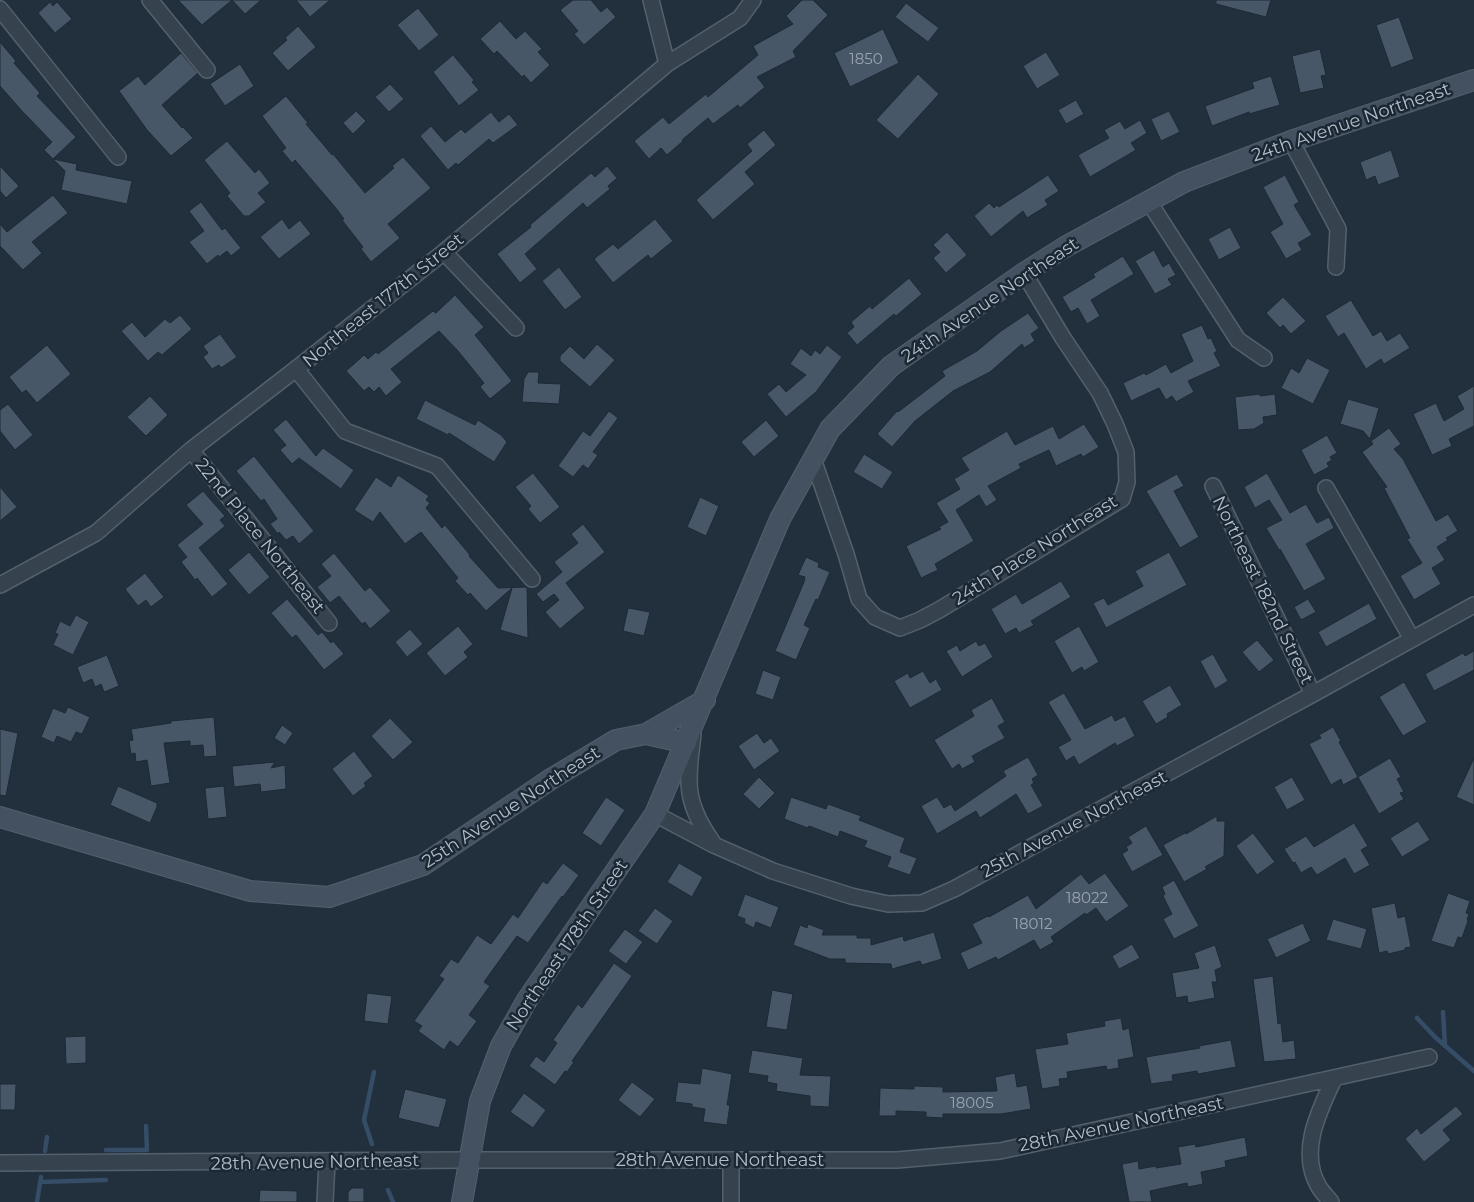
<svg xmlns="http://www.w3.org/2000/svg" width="1474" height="1202" viewBox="0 0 1474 1202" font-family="Montserrat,sans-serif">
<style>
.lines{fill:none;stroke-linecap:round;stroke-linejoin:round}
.stream{stroke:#354d66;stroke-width:4.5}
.building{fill:#485767;stroke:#1d2935}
.street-casing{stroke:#54606c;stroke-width:18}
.secondary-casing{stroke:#54606c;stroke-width:22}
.street{stroke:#36424e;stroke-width:15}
.secondary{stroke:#445161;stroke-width:20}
.labels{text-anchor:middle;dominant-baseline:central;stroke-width:5;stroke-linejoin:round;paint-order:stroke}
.number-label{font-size:15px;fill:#98a4b0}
.street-label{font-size:18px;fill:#b2bdc9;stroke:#1b2733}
</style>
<rect width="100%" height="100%" fill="#22303e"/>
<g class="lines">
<path class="stream" d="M 1443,1012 L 1445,1046
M 1417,1018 L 1435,1037 L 1474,1071
M 372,1144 L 364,1120 L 374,1072
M 106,1150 L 147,1150 L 146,1126
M 45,1151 L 47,1137
M 40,1182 L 106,1180
M 388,1190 L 393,1202
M 37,1202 L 41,1177"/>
</g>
<path class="building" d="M 178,0 L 232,0 L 202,25 Z
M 232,0 L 261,0 L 245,14 Z
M 296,0 L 330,0 L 310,17 Z
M 573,0 L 591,0 L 601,12 L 607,7 L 616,17 L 584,45 L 574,34 L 578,31 L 560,10 Z
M 802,0 L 813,0 L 828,15 L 793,51 L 796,57 L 757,77 L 765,87 L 740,108 L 738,105 L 713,124 L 708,118 L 682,140 L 683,141 L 667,155 L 661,148 L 649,159 L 634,141 L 663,117 L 669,124 L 706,94 L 708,97 L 758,55 L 753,46 L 793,24 L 786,16 Z
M 1216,0 L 1271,0 L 1266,17 L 1216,4 Z
M 50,2 L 53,6 L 57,2 L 72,19 L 55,33 L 38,13 Z
M 906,3 L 939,28 L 928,42 L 895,17 Z
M 418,8 L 439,35 L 419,51 L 397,25 Z
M 1399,17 L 1414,59 L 1391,68 L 1376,25 Z
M 500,21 L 516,39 L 525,31 L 542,49 L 538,52 L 550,65 L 531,83 L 524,75 L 522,77 L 497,51 L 494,54 L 480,39 Z
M 298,26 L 316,47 L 288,71 L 272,53 L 287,40 L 285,38 Z
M 883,29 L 899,63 L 850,87 L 834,53 Z
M 0,42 L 16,61 L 14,63 L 40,93 L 37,96 L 76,137 L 53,159 L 44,150 L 52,142 L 21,110 L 0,86 Z
M 1320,49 L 1326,75 L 1321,76 L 1324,88 L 1300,93 L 1292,56 Z
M 1046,52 L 1060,75 L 1037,89 L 1023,66 Z
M 181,53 L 198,73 L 162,105 L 182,128 L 183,127 L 193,138 L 171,156 L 147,130 L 119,91 L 138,76 L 145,85 Z
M 453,55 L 474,80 L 472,82 L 479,90 L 459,106 L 433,72 Z
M 240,64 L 254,86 L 225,106 L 210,84 Z
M 918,74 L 939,94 L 898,139 L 876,120 Z
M 1271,76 L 1280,105 L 1249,114 L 1249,112 L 1212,126 L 1205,106 L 1254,88 L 1252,82 Z
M 390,84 L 404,99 L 389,112 L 375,97 Z
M 286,96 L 308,123 L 306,124 L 332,155 L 333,154 L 365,193 L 394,168 L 392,166 L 403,157 L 431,188 L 388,224 L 400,238 L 371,262 L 361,249 L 363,247 L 342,220 L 344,219 L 335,207 L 295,160 L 292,163 L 282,151 L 286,148 L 262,116 Z
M 1076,100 L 1084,114 L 1066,124 L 1058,110 Z
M 356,111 L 366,121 L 353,134 L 343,123 Z
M 1169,111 L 1180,132 L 1161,141 L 1151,119 Z
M 491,112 L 499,122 L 509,114 L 518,125 L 493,143 L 489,139 L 458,165 L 456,163 L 448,170 L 420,136 L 431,126 L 445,142 L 461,129 L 465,133 Z
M 1140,120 L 1147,133 L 1131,143 L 1136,150 L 1090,177 L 1078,155 L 1109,138 L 1104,130 L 1120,121 L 1125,129 Z
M 764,130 L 776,145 L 745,172 L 755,184 L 713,220 L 696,200 L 752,151 L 747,144 Z
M 227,141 L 255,173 L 259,169 L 270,183 L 258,193 L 266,202 L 249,216 L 244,216 L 227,196 L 230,193 L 204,160 Z
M 1391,150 L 1400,177 L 1378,185 L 1375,176 L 1366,180 L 1360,162 Z
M 53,159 L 77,164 L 76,170 L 132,181 L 127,204 L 61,190 L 65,171 Z
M 0,166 L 19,186 L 6,198 L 0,191 Z
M 607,166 L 617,178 L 608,186 L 610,189 L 587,208 L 583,203 L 525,254 L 537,269 L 520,283 L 497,254 L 531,227 L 530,225 L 591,173 L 595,177 Z
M 1048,175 L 1059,191 L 1045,200 L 1048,205 L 1027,218 L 1023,211 L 991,237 L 974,216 L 989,203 L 994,208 L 997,205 L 999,207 Z
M 1285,175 L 1299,202 L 1294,205 L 1312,235 L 1298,243 L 1302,250 L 1286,259 L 1270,232 L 1283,224 L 1263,187 Z
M 53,195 L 68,213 L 32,242 L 42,253 L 23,270 L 0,246 L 0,224 L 7,232 Z
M 201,202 L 222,230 L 225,228 L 241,248 L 231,256 L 227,251 L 219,257 L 218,255 L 207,264 L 189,242 L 204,231 L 189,211 Z
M 282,219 L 289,229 L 300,220 L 311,234 L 279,259 L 260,237 Z
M 655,219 L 673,241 L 651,259 L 648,255 L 613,283 L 594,259 L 613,244 L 618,249 Z
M 1230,227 L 1241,248 L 1219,260 L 1208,239 Z
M 947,232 L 967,255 L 946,273 L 933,258 L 940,252 L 933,245 Z
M 1154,250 L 1163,267 L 1169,263 L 1176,275 L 1168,279 L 1172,285 L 1155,294 L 1135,261 Z
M 1123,256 L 1134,274 L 1091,300 L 1100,316 L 1087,324 L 1078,308 L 1071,312 L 1062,297 L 1095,277 L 1093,274 Z
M 559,267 L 582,297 L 565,310 L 542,281 Z
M 909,278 L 922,294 L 896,316 L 894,314 L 857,345 L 847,333 L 854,327 L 851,322 L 870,306 L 872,309 Z
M 455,295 L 484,327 L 475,335 L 512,381 L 490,399 L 480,387 L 484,383 L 458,351 L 439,331 L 391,369 L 402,382 L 386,396 L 379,387 L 374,392 L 369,387 L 364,391 L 346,371 L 364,355 L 368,359 L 376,352 L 378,354 L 433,311 L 436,313 Z
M 1283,297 L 1306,321 L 1291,334 L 1283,325 L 1280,328 L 1266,313 Z
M 1351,300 L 1373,336 L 1381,331 L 1387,341 L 1400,333 L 1410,348 L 1384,364 L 1381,359 L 1366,369 L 1344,333 L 1338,337 L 1325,316 Z
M 1028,313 L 1039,328 L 1031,334 L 1035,341 L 1024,348 L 1022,344 L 990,372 L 953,391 L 915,421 L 892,447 L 877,434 L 897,411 L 898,412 L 945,376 L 942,371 L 977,351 L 1001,331 Z
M 180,315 L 192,329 L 162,355 L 158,352 L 148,361 L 121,331 L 132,322 L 145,337 L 165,319 L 170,323 Z
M 1202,325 L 1208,339 L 1211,338 L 1217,351 L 1214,353 L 1221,366 L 1188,381 L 1194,392 L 1176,402 L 1172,396 L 1166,400 L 1159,388 L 1131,401 L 1123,383 L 1144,373 L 1146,375 L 1166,364 L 1171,373 L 1193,361 L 1181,334 Z
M 220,334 L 237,357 L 221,368 L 219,365 L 212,369 L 203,357 L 208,353 L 203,346 Z
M 597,344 L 615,360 L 590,387 L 560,361 L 560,356 L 570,346 L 584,359 Z
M 47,345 L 71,374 L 37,403 L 26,390 L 22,393 L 9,377 Z
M 827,345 L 842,357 L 816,392 L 786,417 L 767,394 L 779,384 L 786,392 L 806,375 L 790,364 L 801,348 L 811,356 L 815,350 L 820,354 Z
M 1307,358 L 1330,370 L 1313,404 L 1281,388 L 1291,368 L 1299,373 Z
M 528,372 L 539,372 L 538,383 L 561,384 L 559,404 L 522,402 L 524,379 Z
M 1474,386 L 1474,426 L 1449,439 L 1452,446 L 1432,455 L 1413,414 L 1436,403 L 1444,421 L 1464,409 L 1457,396 Z
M 1260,394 L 1260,396 L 1275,394 L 1277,415 L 1263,417 L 1264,423 L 1254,429 L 1238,430 L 1235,397 Z
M 150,396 L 168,415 L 146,436 L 127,417 Z
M 1348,399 L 1379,408 L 1370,439 L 1363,431 L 1340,424 Z
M 425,400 L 475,425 L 478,420 L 501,435 L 507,442 L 494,462 L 449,433 L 448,435 L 416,419 Z
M 8,404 L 33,435 L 15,450 L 0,431 L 0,410 Z
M 609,411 L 618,418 L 593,452 L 598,455 L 588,469 L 583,465 L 573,477 L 558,466 L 583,431 L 590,436 Z
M 286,419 L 316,456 L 323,448 L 354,470 L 341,489 L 299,458 L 292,464 L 280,450 L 286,445 L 273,430 Z
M 766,420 L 779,436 L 754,457 L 741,442 Z
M 1084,424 L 1099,447 L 1083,457 L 1081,454 L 1056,466 L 1049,450 L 1019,464 L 1021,468 L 988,486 L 997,500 L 986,507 L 979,495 L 956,510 L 974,541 L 935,564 L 938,570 L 921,578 L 906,546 L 941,529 L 939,527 L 948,522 L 936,503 L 960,489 L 954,479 L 969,470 L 961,458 L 1007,431 L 1015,445 L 1053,426 L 1059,439 Z
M 1389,428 L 1401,444 L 1394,449 L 1403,459 L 1436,521 L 1448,514 L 1458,531 L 1446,538 L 1448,540 L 1437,547 L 1445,560 L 1432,568 L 1441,584 L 1414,600 L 1400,576 L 1422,563 L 1407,539 L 1410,538 L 1384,488 L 1387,487 L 1362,452 L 1373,444 L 1371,441 Z
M 1327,435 L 1337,453 L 1330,457 L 1332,460 L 1327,463 L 1329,467 L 1314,475 L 1301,450 Z
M 864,454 L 893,472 L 882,489 L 853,472 Z
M 254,456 L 314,531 L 299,544 L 293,536 L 286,540 L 279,532 L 278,534 L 270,524 L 277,519 L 264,499 L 261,501 L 236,471 Z
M 533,473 L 560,507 L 540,523 L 528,509 L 531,506 L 515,487 Z
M 1267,473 L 1290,513 L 1306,504 L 1317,523 L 1329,517 L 1334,528 L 1306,544 L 1326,579 L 1304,591 L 1280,549 L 1279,550 L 1266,528 L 1282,520 L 1269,500 L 1255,508 L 1244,487 Z
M 1177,474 L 1184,486 L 1174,491 L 1199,537 L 1180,548 L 1146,491 Z
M 398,475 L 429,496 L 426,500 L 430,503 L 426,508 L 442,528 L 445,525 L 470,555 L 469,556 L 498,588 L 527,587 L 528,638 L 500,630 L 512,588 L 486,611 L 470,593 L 468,595 L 455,581 L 458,578 L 421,532 L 405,544 L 380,512 L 373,522 L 354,510 L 376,477 L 391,487 Z
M 0,487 L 17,507 L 0,521 Z
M 203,491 L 225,516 L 220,520 L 225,526 L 199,548 L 228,584 L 212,597 L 197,578 L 195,580 L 181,562 L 187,557 L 177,545 L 203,524 L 186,505 Z
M 700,497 L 719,506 L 706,536 L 687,527 Z
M 583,524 L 605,552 L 566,583 L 585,608 L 560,629 L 545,612 L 559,600 L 554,594 L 543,602 L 536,594 L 562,572 L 554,562 L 578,543 L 571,534 Z
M 249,552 L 270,577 L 249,595 L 228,570 Z
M 1169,552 L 1187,585 L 1106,628 L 1093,603 L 1104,598 L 1108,605 L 1143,586 L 1135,571 Z
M 334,553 L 365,591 L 370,587 L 391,611 L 370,629 L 365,622 L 362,624 L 339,596 L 330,603 L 317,587 L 331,576 L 321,564 Z
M 806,557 L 819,563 L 818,567 L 830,572 L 818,600 L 816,599 L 804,625 L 810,628 L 796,660 L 775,651 L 804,582 L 805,577 L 798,575 Z
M 145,573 L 164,597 L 151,607 L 146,600 L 138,606 L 125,589 Z
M 1061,581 L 1071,597 L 1031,621 L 1034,625 L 1019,633 L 1016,628 L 1005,634 L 991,609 L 1016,594 L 1022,604 Z
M 287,599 L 318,635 L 322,632 L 331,643 L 333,641 L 344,654 L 324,670 L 296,635 L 292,638 L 271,613 Z
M 1308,599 L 1316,612 L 1301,620 L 1294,607 Z
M 1369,603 L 1377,619 L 1326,647 L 1318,632 Z
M 628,608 L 650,612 L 644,636 L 623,631 Z
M 76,615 L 89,622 L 73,655 L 53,645 L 58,634 L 55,633 L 60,621 L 70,626 Z
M 458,626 L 473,644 L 464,652 L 468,657 L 445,676 L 426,653 Z
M 1079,626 L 1099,662 L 1084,671 L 1082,667 L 1072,673 L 1054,641 Z
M 410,629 L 423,644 L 407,657 L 395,642 Z
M 1257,640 L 1274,660 L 1259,672 L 1242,652 Z
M 976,641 L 979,646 L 985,643 L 993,657 L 962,677 L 946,651 L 957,645 L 960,651 Z
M 1474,651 L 1474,670 L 1434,691 L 1425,674 L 1463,653 L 1465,656 Z
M 1213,654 L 1228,681 L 1215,689 L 1200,661 Z
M 107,655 L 119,686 L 104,692 L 101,684 L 95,687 L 92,679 L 83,683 L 77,667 Z
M 763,670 L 781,677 L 773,700 L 755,694 Z
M 923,671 L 930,683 L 936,679 L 942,690 L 910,708 L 894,681 L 908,673 L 910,678 Z
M 1404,682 L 1427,722 L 1403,736 L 1379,697 Z
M 1170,685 L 1182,705 L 1167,714 L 1168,717 L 1156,724 L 1142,701 Z
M 1064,693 L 1085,729 L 1112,715 L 1115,721 L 1125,716 L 1135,736 L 1117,746 L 1115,743 L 1079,765 L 1074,756 L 1066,761 L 1058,747 L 1071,740 L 1048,702 Z
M 992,698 L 1005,722 L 998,726 L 1005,738 L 972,756 L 975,762 L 962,769 L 959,764 L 952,769 L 934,740 L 974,716 L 971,710 Z
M 68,707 L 90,717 L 82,734 L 76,732 L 71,742 L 57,736 L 54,743 L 41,737 L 53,708 L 65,713 Z
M 214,717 L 217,756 L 204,757 L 203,745 L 190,746 L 190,741 L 164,743 L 170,783 L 151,786 L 147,760 L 136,762 L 135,753 L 131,754 L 129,741 L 133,740 L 131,729 L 171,723 L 171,721 Z
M 390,718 L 413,742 L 393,760 L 371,736 Z
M 282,725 L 293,733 L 285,745 L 274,738 Z
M 1333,727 L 1341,741 L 1339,742 L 1358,777 L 1343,785 L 1341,779 L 1331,785 L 1309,744 L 1321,738 L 1319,735 Z
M 0,729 L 18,733 L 6,796 L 0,795 Z
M 757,733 L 764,743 L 771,738 L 780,751 L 754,770 L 738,746 Z
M 354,751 L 373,776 L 364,783 L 366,786 L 353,796 L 332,769 Z
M 1028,757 L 1038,775 L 1032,779 L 1034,783 L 1031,785 L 1043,806 L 1028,814 L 1016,794 L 980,818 L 976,811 L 937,834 L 921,806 L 937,797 L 944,808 L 951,804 L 955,811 L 1006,776 L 1003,771 Z
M 1390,758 L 1401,777 L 1397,779 L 1404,792 L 1400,793 L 1404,799 L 1379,814 L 1358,777 Z
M 1474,758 L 1474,805 L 1456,797 Z
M 275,762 L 271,768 L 285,765 L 286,789 L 261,792 L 260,784 L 234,787 L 232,766 Z
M 759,777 L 775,793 L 759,809 L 743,794 Z
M 1292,777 L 1305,800 L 1287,810 L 1274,787 Z
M 118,786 L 157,803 L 157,807 L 150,823 L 110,805 Z
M 224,786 L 227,817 L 208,819 L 205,788 Z
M 606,797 L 625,810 L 601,846 L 582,833 Z
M 791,797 L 826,809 L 828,804 L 861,816 L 859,820 L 905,838 L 900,852 L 917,858 L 910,875 L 887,867 L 891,857 L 864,847 L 867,841 L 840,831 L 838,837 L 809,826 L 808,828 L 784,819 Z
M 1217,816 L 1217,821 L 1225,821 L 1224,856 L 1205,867 L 1207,869 L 1184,882 L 1163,845 L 1185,833 L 1186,834 Z
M 1418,821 L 1430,840 L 1402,857 L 1390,838 Z
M 1354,823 L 1368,846 L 1361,850 L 1370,865 L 1354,874 L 1345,858 L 1317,875 L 1311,867 L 1301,873 L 1295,862 L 1293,863 L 1284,849 L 1306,836 L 1314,847 Z
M 1146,826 L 1163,855 L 1132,872 L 1122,854 L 1128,850 L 1126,847 L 1132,843 L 1128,837 Z
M 1253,833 L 1275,862 L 1257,875 L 1236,846 Z
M 563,863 L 579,875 L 563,897 L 562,896 L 528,943 L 517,936 L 484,982 L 490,986 L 469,1015 L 477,1021 L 458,1047 L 450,1041 L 444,1050 L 418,1031 L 422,1026 L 414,1021 L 444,979 L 439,976 L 451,959 L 458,963 L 477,935 L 491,944 L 513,914 L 518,918 L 543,881 L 547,884 Z
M 679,863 L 703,877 L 692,897 L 667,882 Z
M 1105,873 L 1129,906 L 1106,922 L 1096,908 L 1086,915 L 1085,913 L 1051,937 L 1054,942 L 1040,950 L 1034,940 L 998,960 L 996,957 L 968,970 L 960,953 L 982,943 L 972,924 L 988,916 L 989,917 L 1028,895 L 1036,909 L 1081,874 L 1089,884 Z
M 1174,880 L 1199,926 L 1174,939 L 1163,919 L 1172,914 L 1163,896 L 1165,894 L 1162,887 Z
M 1448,893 L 1470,901 L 1466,913 L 1469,914 L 1467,920 L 1468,921 L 1462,938 L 1458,937 L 1454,948 L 1431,941 Z
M 745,894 L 779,907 L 771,928 L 756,922 L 754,928 L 744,923 L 745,919 L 737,916 Z
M 1395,903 L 1398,918 L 1405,916 L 1411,947 L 1405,948 L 1405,950 L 1388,954 L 1387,951 L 1379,953 L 1371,908 Z
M 655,908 L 673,921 L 657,944 L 638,931 Z
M 1333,919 L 1367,929 L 1361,949 L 1326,940 Z
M 1303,923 L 1311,941 L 1276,958 L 1267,939 Z
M 808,924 L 824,930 L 822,935 L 857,935 L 857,938 L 871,938 L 871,945 L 903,936 L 904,941 L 934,932 L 942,959 L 922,965 L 920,961 L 892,969 L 891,964 L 845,963 L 845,959 L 830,959 L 793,945 L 800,925 L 807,928 Z
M 625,929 L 643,942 L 626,964 L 608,951 Z
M 1132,944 L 1140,958 L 1119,969 L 1112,956 Z
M 1215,945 L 1222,967 L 1215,970 L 1217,982 L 1212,982 L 1215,998 L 1188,1003 L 1187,996 L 1176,998 L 1172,973 L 1199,968 L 1194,953 Z
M 614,963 L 632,976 L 572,1061 L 574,1062 L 567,1072 L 565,1071 L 555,1085 L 529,1066 L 536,1056 L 544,1062 L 557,1043 L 553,1040 L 578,1004 L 582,1008 Z
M 1273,976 L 1278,1024 L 1281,1023 L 1283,1042 L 1294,1040 L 1296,1059 L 1264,1062 L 1253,979 Z
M 772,990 L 793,994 L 787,1030 L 766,1027 Z
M 367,993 L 392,996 L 388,1024 L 364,1021 Z
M 1121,1018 L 1123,1030 L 1129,1028 L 1134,1057 L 1118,1060 L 1119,1068 L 1107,1070 L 1106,1066 L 1067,1072 L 1068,1078 L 1059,1079 L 1060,1086 L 1042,1089 L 1035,1049 L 1068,1044 L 1066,1033 L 1105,1026 L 1104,1021 Z
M 86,1036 L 86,1063 L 66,1064 L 65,1037 Z
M 1231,1040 L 1236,1067 L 1198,1074 L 1197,1071 L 1172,1075 L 1173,1081 L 1151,1084 L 1146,1057 L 1200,1048 L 1199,1046 Z
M 752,1050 L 803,1058 L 800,1075 L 831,1076 L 829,1107 L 810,1106 L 810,1096 L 776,1091 L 777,1084 L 767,1082 L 768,1076 L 748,1073 Z
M 702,1068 L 732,1074 L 727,1105 L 730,1105 L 727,1125 L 703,1122 L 705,1109 L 692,1107 L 692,1104 L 675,1102 L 678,1082 L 700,1084 Z
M 1015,1073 L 1017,1087 L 1027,1085 L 1031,1109 L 1001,1114 L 943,1114 L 943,1118 L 926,1117 L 926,1112 L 896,1111 L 896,1116 L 879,1116 L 880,1088 L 914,1089 L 914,1086 L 943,1087 L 943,1092 L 997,1091 L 995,1077 Z
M 632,1082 L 655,1099 L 640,1117 L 618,1100 Z
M 0,1084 L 16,1084 L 15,1110 L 0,1110 Z
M 405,1089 L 447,1099 L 439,1128 L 398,1118 Z
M 524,1093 L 546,1110 L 533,1128 L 510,1112 Z
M 1456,1106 L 1463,1114 L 1443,1130 L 1451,1140 L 1424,1162 L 1405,1139 L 1417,1128 L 1421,1134 Z
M 1245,1137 L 1248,1156 L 1225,1161 L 1226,1167 L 1201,1172 L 1203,1184 L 1188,1187 L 1187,1183 L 1150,1191 L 1152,1202 L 1129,1202 L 1122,1164 L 1138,1161 L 1139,1169 L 1156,1166 L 1156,1168 L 1181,1164 L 1178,1147 L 1195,1144 L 1196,1147 Z
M 352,1188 L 364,1188 L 364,1202 L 348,1202 L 348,1192 Z
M 260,1190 L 297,1191 L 297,1202 L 259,1202 Z"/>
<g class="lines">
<g class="street-casing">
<path id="street" d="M 150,0 L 207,70
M 651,0 L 667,64
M 0,9 L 118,157
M 1291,141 L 1338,229 L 1336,267
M 1149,202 L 1238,340 L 1264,358
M 444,252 L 516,328
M 296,369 L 345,431 L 437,466 L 532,579
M 191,450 L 329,623
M 813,459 L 846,554 L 859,599 L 875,617 L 900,628 L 920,620 L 939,610 L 1122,499 L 1127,482 L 1126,452 L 1115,424 L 1100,393 L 1063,338 L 1024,273
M 1213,486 L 1313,694
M 1326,488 L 1412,639
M 0,585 L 96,533 L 191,450 L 296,369 L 444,252 L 667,64 L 740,18 L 753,0
M 693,734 C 691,753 687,775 690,793 C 693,812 703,828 713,843
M 655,814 L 714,845 L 773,871 L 851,896 L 888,904 L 922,903 L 954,889 L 1313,694 L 1474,605
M 731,1161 L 731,1202
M 0,1163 L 468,1160 L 897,1160 L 1000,1151 L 1429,1057
M 325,1202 L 327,1162
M 1331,1202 C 1327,1197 1322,1192 1319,1187 C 1298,1152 1319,1111 1334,1079"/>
</g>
<g class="secondary-casing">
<path id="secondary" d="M 646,734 L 705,700
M 0,817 L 250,891 L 329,897 L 423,865 L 551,779 L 616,740 L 646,734 L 686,743
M 462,1202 L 480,1101 L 501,1046 L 527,1000 L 655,814 L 780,519 L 830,429 L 891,366 L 1024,273 L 1065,247 L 1184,182 L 1291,141 L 1474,80"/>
</g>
<use href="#street" class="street"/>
<use href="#secondary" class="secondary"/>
</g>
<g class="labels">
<g class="number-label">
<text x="866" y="58">1850</text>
<text x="1087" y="897">18022</text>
<text x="1033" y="923">18012</text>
<text x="972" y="1102">18005</text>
</g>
<g class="street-label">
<text transform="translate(1351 122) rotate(-19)">24th Avenue Northeast</text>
<text transform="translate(383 300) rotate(-39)">Northeast 177th Street</text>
<text transform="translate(990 300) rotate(-34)">24th Avenue Northeast</text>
<text transform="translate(260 536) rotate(51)">22nd Place Northeast</text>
<text transform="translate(1035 550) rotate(-32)">24th Place Northeast</text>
<text transform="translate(1263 590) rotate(64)">Northeast 182nd Street</text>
<text transform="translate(511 807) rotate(-33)">25th Avenue Northeast</text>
<text transform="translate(1074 824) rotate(-28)">25th Avenue Northeast</text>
<text transform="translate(567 945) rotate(-56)">Northeast 178th Street</text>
<text transform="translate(1121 1124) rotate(-12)">28th Avenue Northeast</text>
<text x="720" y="1160">28th Avenue Northeast</text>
<text transform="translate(315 1162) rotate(-1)">28th Avenue Northeast</text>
</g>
</g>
</svg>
